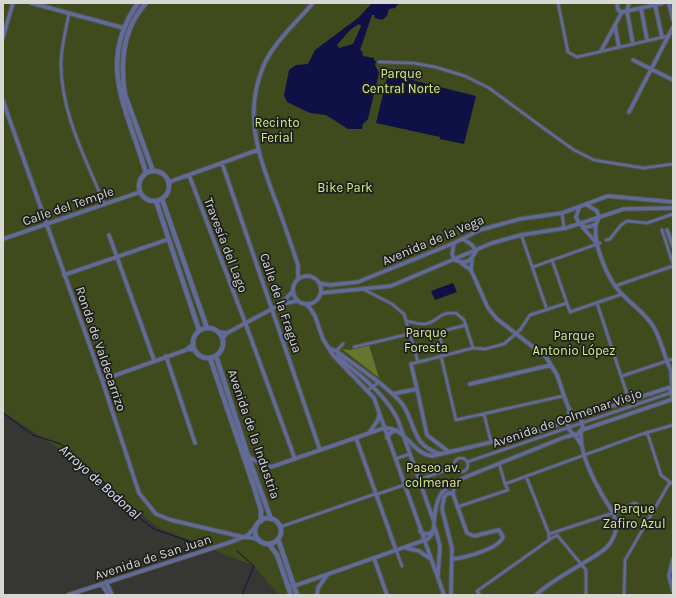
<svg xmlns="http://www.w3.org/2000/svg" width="676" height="598" viewBox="0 0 676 598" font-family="Karla,sans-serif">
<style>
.green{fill:#404b1d}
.forest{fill:#66752f}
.water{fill:#0f1146;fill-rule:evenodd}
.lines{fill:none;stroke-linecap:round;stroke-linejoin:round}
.stream{stroke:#0f1146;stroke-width:1}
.pedestrian-casing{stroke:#53544f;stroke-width:4.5}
.minor-casing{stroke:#53544f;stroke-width:5.5}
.tertiary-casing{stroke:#53544f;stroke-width:6}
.pedestrian{stroke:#606b97;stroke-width:2.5}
.minor{stroke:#606b97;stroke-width:3.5}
.tertiary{stroke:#606b97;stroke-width:4.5}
.labels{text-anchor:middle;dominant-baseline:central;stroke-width:3.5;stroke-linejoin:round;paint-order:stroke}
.park-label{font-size:13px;fill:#d5ed8a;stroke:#1e1e1c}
.street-label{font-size:13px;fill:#d7d8d4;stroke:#1e1e1c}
.water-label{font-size:14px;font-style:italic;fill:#dce1f4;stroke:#1e1e1c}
</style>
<rect width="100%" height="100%" fill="#363732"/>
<path class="green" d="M 3,3 L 673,3 L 673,595 L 279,595 L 254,566 L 157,527 L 87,467 L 3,412 Z"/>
<path class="forest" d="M 369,345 L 379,378 L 342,349 L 350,350 Z"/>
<path class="water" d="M 372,3 L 399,3 L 395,8 L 389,9 L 387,16 L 382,20 L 374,18 L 375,15 L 372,15 L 360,50 L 362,51 L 363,56 L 374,58 L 374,60 L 376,61 L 375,65 L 379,73 L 368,119 L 363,124 L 362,129 L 348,129 L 326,115 L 310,113 L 287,102 L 284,95 L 289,70 L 296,65 L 308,64 L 315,50 L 358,18 ZM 359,24 L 361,26 L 353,44 L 339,48 L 337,45 L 350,30 Z
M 388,74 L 476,96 L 464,144 L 440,139 L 440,137 L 376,123 Z
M 453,283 L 457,292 L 435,300 L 431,291 Z"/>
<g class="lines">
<path class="stream" d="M 3,413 L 33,435 L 61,444 L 102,480 L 122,504 L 154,529 L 200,545
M 237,551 L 254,566 L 242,595"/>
<g class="pedestrian-casing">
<path id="pedestrian" d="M 558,3 L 568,52 L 577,57 L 668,36
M 69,13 C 66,30 61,47 61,64 C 61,113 86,160 104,203
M 379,62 L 413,63 L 435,67 L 465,76 L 489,88 L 553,135 L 574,150 L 594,160 L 643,168 L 673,164
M 562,213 L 564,228
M 662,230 L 673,264
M 522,237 L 547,310
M 606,240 L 610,239 L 621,225 L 627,221 L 647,223 L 673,214
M 552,260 L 570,312 L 622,294
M 533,267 L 600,243
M 615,286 L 673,266
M 363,289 L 392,304 L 404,314 L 418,362
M 597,303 L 627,394
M 406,321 C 413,322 421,326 429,323 C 441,319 438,312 456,313 L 464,320 L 473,348
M 354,347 L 409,334
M 336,351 L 343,344
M 444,355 L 439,332 L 466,325
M 441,356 L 456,420 L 563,396
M 411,364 L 473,348 L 485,349 L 504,344 L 520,330 L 530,315 L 567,303
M 622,376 L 673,359
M 368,390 L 378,383
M 484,414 L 491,442
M 647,432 L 661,475 L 670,482
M454 465a7 7 0 1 1 14 0a7 7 0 1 1-14 0Z
M 395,459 L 410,454
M 467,462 L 673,392
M 499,463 L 505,484
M 526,476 L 549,534
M 378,494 L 455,467
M 457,507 L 508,490 L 505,484 L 642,434 L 673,425
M 280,527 L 375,494
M 549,540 L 557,535 L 586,570 L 586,595
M 396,550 L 402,566
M 480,595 L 477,591 L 549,540 L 549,534 L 613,513 L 635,503 L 652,514
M 624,595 L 625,560 L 670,482 L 673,484"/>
</g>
<g class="minor-casing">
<path id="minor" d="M 31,3 L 124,28
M 617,3 L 618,10 L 622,12 L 627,11 L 629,3
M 669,3 L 673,20
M 655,5 L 662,37
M 641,8 L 647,40
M 627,11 L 663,3
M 627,11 L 633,44
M 615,26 L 619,47
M 3,37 L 13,3
M 601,51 L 622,12
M 633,60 L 673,80
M 3,101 L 102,380 L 139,493 L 156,514 L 171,520 L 243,537 L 253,538 L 260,541
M 629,112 L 673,27
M 222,163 L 320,450
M 189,175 L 245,322 L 295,459
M 169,182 L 258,150
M 579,208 L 576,217 C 580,228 587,229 596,224 L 599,217 L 597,211 L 587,205
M 596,224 C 593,244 607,278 620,292 C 631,304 644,312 653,326 C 662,340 664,359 673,374
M 583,228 L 595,241
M 667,230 L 673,246
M 109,235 L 154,360
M 3,239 L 140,192
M 454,243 L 452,254 L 455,260 C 466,265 471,261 476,251 L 472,245 L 463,239
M 472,259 L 471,270 L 488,308 L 497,319 L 546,357 L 557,375 L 568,407 L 576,418
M 461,263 L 471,270
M 64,275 L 169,239
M293 290a14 14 0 1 1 28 0a14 14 0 1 1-28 0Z
M 298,279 L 298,265 C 291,244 284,223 276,202 C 259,156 243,116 263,67 C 273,43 296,23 313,3
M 319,283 L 330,285 L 358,282 L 454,243 L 480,230 L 520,219 L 562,213 L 608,196 L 673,202
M 321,293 L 391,286 L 492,243 L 521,235 L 566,228 L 624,209 L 673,208
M 283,302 L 292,292
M 306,304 L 310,308 L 315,316 L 323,339 L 333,355 L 374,398 L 444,595
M 219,332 L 227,333 L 281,304 L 297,301
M 223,338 L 227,333
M 329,348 L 336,351 C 352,363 393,390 403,405 C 417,427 411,444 440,454
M 188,349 L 195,350
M 166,356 L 195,443
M 337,356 C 359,375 385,393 398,420 L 434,522
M 411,364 L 417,389
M 671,372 L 672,386
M 102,380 L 186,350 L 193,344
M 470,384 L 551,365
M 671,387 L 671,393 L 673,397
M 392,394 L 417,389 L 427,435 L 449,452
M 569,408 L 569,421
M 569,421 L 568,428 L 573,434
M 582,430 L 673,399
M 369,433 L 378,420 L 379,414
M 574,434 L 581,444
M 356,438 L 396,550
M 387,438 L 390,433 L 397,430
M 248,456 L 259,463 L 271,467 L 384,428 C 406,427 411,453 432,456 L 547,429 L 572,419 L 671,387
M 435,528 L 440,546 L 438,575
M 420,531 C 425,535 428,535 433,531
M 406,548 L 419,551 L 429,558
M 374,558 L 387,595
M 452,559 C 464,558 499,549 503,537 L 499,530 L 474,536 L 467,533 L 453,494 L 455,481
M 673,559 L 669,576 L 673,591
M 106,582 L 112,595
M 102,584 L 108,595
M 287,586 L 294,586 L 428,539 C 433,534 434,530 434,522 C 436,494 442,487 468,476 L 565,437 L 578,434 L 583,427 L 581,420 L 577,418
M 68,595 L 231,542 L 248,535 L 256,526
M 317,595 L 318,588 L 327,575
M 451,595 L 452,548 L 442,509 L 444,497 L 448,493 L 453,494
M 536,595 C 552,580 571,571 590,559 C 595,556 602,552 607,547 C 613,541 617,531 616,522 C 614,510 604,500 599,489 C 590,473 580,450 581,432"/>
</g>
<g class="tertiary-casing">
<path id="tertiary" d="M 138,3 C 95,64 129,112 146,173
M 146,3 C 123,28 120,63 125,95 L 153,171
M139 186a15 15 0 1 1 30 0a15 15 0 1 1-30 0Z
M 162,199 L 207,328
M 156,201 L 199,330
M193 343a15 15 0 1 1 30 0a15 15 0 1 1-30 0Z
M 216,356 L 248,456 L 271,519
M 210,358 L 253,484 L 261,510 L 261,521
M255 531a13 13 0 1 1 26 0a13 13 0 1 1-26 0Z
M 278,539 L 297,595
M 269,544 L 277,555 L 291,595"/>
</g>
<use href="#pedestrian" class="pedestrian"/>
<use href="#minor" class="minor"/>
<use href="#tertiary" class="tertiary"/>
</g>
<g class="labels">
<g class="park-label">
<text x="401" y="73">Parque<tspan x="401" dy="15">Central Norte</tspan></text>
<text x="277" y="122">Recinto<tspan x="277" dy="15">Ferial</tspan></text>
<text x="345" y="187">Bike Park</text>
<text x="426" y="332">Parque<tspan x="426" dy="15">Foresta</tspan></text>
<text x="574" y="335">Parque<tspan x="574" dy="15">Antonio López</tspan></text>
<text x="433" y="467">Paseo av.<tspan x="433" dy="15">colmenar</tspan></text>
<text x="634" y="508">Parque<tspan x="634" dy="15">Zafiro Azul</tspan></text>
</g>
<g class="street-label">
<text transform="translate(68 206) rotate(-19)">Calle del Temple</text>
<text transform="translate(433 240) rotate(-23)">Avenida de la Vega</text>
<text transform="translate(226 245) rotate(69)">Travesía del Lago</text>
<text transform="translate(281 303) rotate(71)">Calle de la Fragua</text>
<text transform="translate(101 349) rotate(71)">Ronda de Valdecarrizo</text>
<text transform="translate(567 418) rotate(-19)">Avenida de Colmenar Viejo</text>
<text transform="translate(254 434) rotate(71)">Avenida de la Industria</text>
<text transform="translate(153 557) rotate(-18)">Avenida de San Juan</text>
</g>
<g class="water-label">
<text transform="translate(100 482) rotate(42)">Arroyo de Bodonal</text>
</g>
</g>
<rect width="676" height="598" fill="none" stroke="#d7d8d4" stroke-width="8"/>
</svg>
